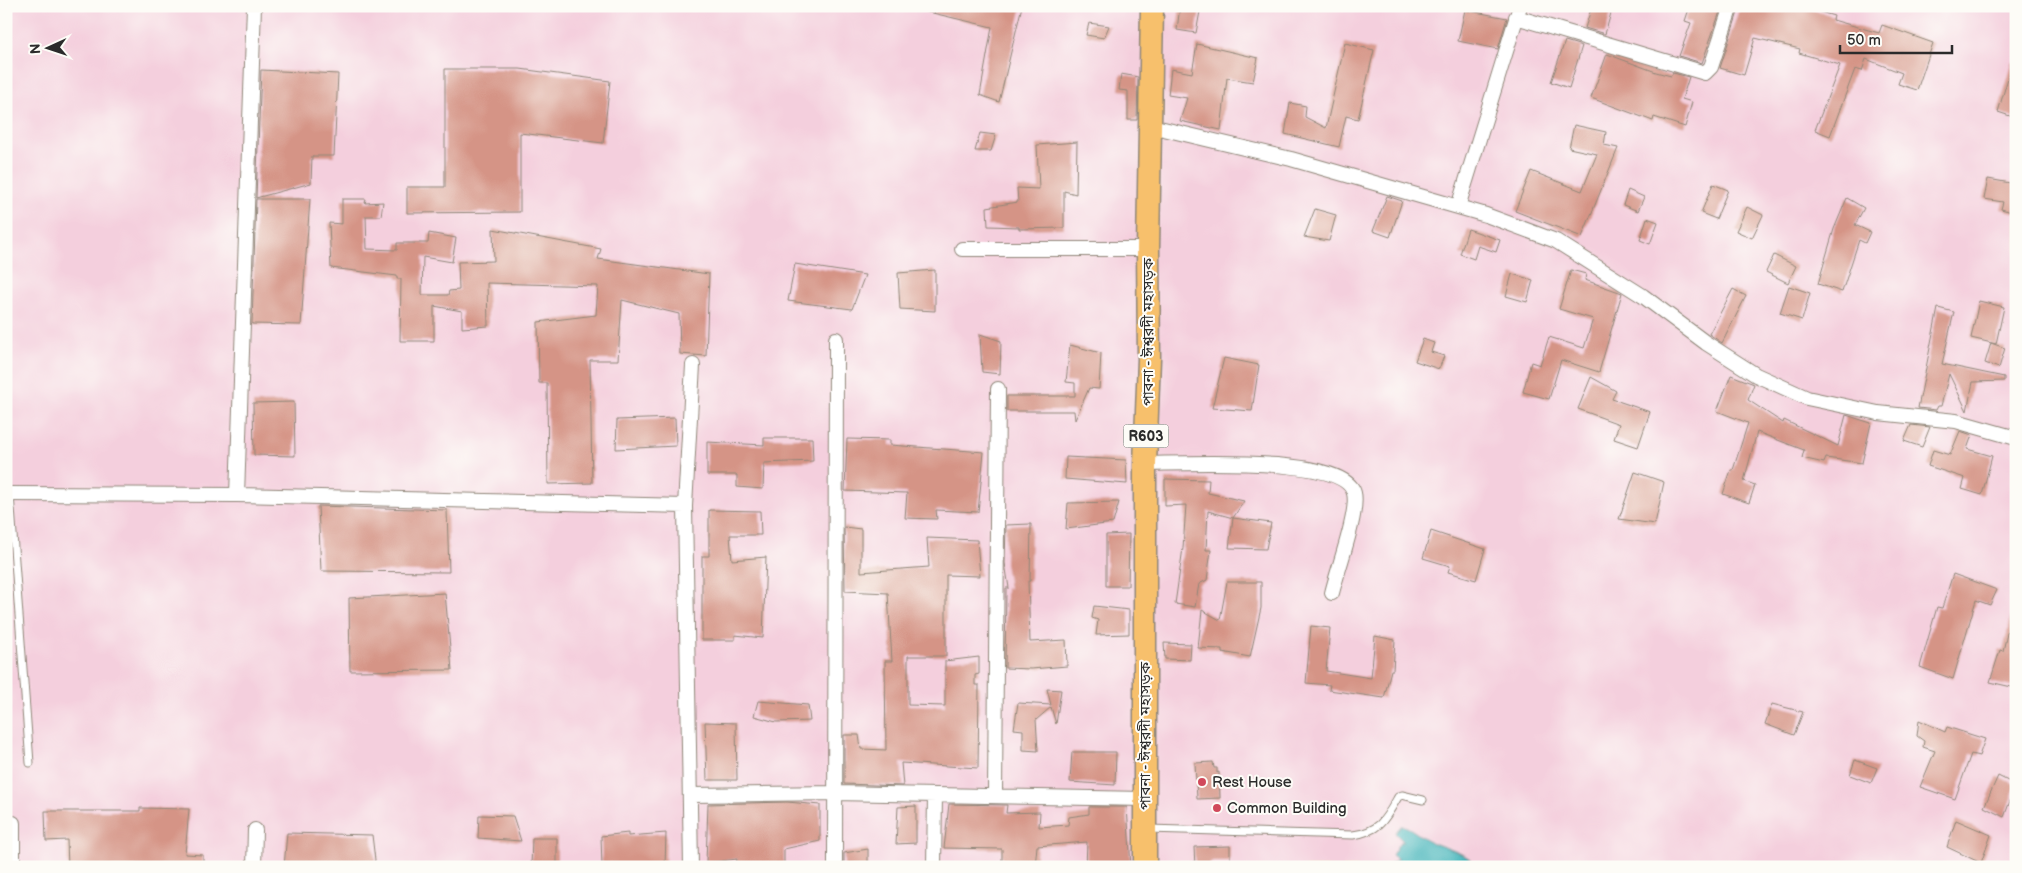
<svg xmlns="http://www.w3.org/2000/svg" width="2022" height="873" viewBox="0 0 2022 873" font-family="'Balsamiq Sans','Noto Sans Bengali',sans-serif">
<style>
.built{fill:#f4cfdd}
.water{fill:#45b5bb;stroke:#387073}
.building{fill:#d59486}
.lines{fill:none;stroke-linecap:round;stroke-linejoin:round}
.service-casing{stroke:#8f8678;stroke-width:9}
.minor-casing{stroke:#8f8678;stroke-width:16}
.primary-casing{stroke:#8f8678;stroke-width:25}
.service{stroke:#fff;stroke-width:7}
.minor{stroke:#fff;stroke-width:14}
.primary{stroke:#f7c06c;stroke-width:22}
.poi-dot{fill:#d1495b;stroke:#fdfcf7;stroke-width:2}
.labels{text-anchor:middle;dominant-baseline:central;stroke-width:4;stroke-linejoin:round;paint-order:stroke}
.shield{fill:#fdfcf7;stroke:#6a6a68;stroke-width:1}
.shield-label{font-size:14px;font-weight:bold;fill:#2b2b2b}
.street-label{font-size:15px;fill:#2b2b2b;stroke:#fdfcf7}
.poi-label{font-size:15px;fill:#2b2b2b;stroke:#fdfcf7;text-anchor:start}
</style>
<rect width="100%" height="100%" fill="#fdfcf7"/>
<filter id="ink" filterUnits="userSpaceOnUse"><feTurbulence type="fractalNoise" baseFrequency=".02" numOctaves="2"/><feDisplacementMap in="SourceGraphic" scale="10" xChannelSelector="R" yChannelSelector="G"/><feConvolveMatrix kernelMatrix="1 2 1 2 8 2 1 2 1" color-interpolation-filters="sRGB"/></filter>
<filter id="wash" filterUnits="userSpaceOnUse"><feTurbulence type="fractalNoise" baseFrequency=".0096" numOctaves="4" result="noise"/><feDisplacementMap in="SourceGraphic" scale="20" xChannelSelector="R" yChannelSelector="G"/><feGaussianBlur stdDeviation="1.12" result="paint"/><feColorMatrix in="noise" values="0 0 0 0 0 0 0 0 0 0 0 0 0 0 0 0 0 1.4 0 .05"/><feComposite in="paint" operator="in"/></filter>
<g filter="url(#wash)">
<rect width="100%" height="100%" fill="#f3e1c5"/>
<path class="built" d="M 6,6 L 2016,6 L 2016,867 L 6,867 Z"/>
<path class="water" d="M 1402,825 C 1413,829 1419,836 1429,841 C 1446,849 1466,852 1479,867 L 1386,867 L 1398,859 L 1392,855 L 1400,842 L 1404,842 L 1395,833 Z"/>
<g id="blocks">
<path class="building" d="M 925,6 L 1022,6 L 999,102 L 980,95 L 992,27 L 924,11 Z
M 1180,6 L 1201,6 L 1196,33 L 1177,30 Z
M 1592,6 L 1613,6 L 1605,34 L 1585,28 Z
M 1690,6 L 1722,6 L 1702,63 L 1679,56 L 1691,23 L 1685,21 Z
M 1740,6 L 1799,6 L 1834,16 L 1833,20 L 1879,33 L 1882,25 L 1933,43 L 1917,90 L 1898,84 L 1902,73 L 1866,59 L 1862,71 L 1855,69 L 1830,136 L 1815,130 L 1840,65 L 1799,53 L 1800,49 L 1755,38 L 1744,75 L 1720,68 Z
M 1465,10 L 1507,18 L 1498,49 L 1458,41 Z
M 1089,23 L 1109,26 L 1104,38 L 1086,35 Z
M 1565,41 L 1582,46 L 1569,88 L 1551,82 Z
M 1345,43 L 1374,50 L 1358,119 L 1346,116 L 1339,147 L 1285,134 L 1290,103 L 1306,106 L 1305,117 L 1326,128 Z
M 1197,44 L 1258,58 L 1253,82 L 1227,78 L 1221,130 L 1180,121 L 1187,98 L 1168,95 L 1171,69 L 1192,73 Z
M 1607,54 L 1656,72 L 1671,76 L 1673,73 L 1689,77 L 1682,99 L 1692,102 L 1685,127 L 1654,117 L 1653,121 L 1591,98 Z
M 2013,61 L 2016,61 L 2016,118 L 1998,112 Z
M 445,69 L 520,69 L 610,81 L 603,143 L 520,133 L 520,212 L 407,213 L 407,187 L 445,187 Z
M 261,70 L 338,74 L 334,156 L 312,156 L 311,183 L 256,198 Z
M 1121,74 L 1138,77 L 1137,120 L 1128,120 L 1128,91 L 1119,90 Z
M 1574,125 L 1606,132 L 1604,145 L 1618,148 L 1582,237 L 1515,211 L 1531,171 L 1582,191 L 1597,154 L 1569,148 Z
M 980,133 L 996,135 L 991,151 L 975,151 Z
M 1077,142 L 1076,194 L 1064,191 L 1064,228 L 1019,229 L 1019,227 L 988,226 L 987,207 L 1018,202 L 1017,188 L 1039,189 L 1037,145 Z
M 1988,179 L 2016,184 L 2016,213 L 2001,209 L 2003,202 L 1984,199 Z
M 1713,184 L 1728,190 L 1716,219 L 1701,213 Z
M 1628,190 L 1644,197 L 1638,211 L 1623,205 Z
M 1387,196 L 1402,201 L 1390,237 L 1373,231 Z
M 1847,198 L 1864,208 L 1855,225 L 1870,232 L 1865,243 L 1859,240 L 1842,292 L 1818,284 L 1834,229 Z
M 256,199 L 310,199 L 301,325 L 252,324 Z
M 342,199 L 366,199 L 365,203 L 383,202 L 381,216 L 366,216 L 367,249 L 397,250 L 397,243 L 428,243 L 429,233 L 456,238 L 452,262 L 423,257 L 422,295 L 448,295 L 449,291 L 459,290 L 458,262 L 494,261 L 493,229 L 601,249 L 598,259 L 709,274 L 706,356 L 680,354 L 679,314 L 622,300 L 618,360 L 590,360 L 592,483 L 548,484 L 547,383 L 539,383 L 538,322 L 596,315 L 598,286 L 487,283 L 488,326 L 462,328 L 462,311 L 434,306 L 434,341 L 400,341 L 401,279 L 397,279 L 397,276 L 331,268 L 329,223 L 342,224 Z
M 1747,207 L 1763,215 L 1752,238 L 1736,231 Z
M 1315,209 L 1336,215 L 1329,241 L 1304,237 Z
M 1647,218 L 1658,222 L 1650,244 L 1640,240 Z
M 1468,229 L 1500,240 L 1496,252 L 1478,246 L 1474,259 L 1460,254 Z
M 1774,255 L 1796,266 L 1788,283 L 1766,272 Z
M 795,264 L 865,275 L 852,309 L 788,301 Z
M 935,270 L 935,311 L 900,309 L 898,273 Z
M 1571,270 L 1586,274 L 1585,280 L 1622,293 L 1599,372 L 1561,360 L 1549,399 L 1523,392 L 1531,362 L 1540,365 L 1549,337 L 1584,348 L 1593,319 L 1559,309 Z
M 1512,274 L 1533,280 L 1527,302 L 1506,296 Z
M 1789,286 L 1810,293 L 1802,320 L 1780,313 Z
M 1733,289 L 1746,296 L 1722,343 L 1709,334 Z
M 1979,301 L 2004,307 L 1996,344 L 1971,338 Z
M 1938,308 L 1954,312 L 1942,364 L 2004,377 L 2004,381 L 1973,382 L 1967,411 L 1949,374 L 1941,406 L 1938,406 L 1936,410 L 1918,408 Z
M 980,334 L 1001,341 L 1000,374 L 982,372 Z
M 1423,339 L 1434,343 L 1431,352 L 1444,356 L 1439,369 L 1415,361 Z
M 1991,343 L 2005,348 L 1999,368 L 1985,363 Z
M 1070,345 L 1101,353 L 1099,389 L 1089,388 L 1075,420 L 1074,411 L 1007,411 L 1007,396 L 1075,396 L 1075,383 L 1066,382 Z
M 1224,358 L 1259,365 L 1252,411 L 1212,408 Z
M 1731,375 L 1754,384 L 1748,400 L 1783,423 L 1784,420 L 1838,446 L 1846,415 L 1871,423 L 1862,463 L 1826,458 L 1824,463 L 1802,458 L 1804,450 L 1757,432 L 1744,481 L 1755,485 L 1749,503 L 1723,494 L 1731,470 L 1733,470 L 1748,423 L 1717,411 Z
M 1591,377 L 1616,391 L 1612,399 L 1650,412 L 1638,447 L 1614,439 L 1619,424 L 1578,409 Z
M 294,402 L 295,456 L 254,455 L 253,403 Z
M 675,418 L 676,446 L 616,449 L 617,420 Z
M 1911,425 L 1930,427 L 1922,447 L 1904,441 Z
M 1960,431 L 1972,435 L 1967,449 L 1992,456 L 1982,495 L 1962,489 L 1965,478 L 1928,466 L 1933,450 L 1950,455 Z
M 764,438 L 812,438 L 813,461 L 764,463 L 763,489 L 737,487 L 737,475 L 707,475 L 707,442 L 764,445 Z
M 847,439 L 890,440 L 890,445 L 984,452 L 978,512 L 936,510 L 937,519 L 905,518 L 907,493 L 845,491 Z
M 1066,457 L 1126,460 L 1127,484 L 1065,479 Z
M 1635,472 L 1664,482 L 1655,524 L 1619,519 Z
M 1165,479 L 1209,480 L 1208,493 L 1244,501 L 1233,518 L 1208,511 L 1206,550 L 1211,550 L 1207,580 L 1199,584 L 1195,607 L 1175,604 L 1183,548 L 1186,505 L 1165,506 Z
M 1119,502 L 1113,523 L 1066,529 L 1068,503 Z
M 318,506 L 447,510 L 449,572 L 321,571 Z
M 709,510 L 760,511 L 761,535 L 730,535 L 732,560 L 766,557 L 763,638 L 735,635 L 735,640 L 702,640 L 702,556 L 709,556 Z
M 1233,518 L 1271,523 L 1266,549 L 1229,548 Z
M 1031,524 L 1030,581 L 1028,581 L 1030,642 L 1066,640 L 1067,666 L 1031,669 L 1005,668 L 1006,588 L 1009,588 L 1005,563 L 1006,525 Z
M 844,527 L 861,529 L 861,572 L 929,567 L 927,538 L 977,540 L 980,576 L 946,575 L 946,656 L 908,656 L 908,705 L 945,706 L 945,661 L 979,657 L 979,674 L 975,675 L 975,685 L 979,685 L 978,768 L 901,763 L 903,786 L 844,784 L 844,735 L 859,735 L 861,749 L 886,750 L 885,661 L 892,661 L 888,593 L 845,591 Z
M 1431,531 L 1485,549 L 1476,580 L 1448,572 L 1450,566 L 1423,558 Z
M 1129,534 L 1128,586 L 1106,586 L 1106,535 Z
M 1953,574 L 1997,590 L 1990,605 L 1976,600 L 1953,679 L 1920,667 L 1937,607 L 1942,608 Z
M 1227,582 L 1261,582 L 1261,608 L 1250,657 L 1222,652 L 1222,649 L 1198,648 L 1202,610 L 1220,620 Z
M 445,593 L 452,670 L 350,671 L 349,598 Z
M 1094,606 L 1129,610 L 1129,634 L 1096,635 L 1098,620 L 1092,618 Z
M 2011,616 L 2016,616 L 2016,688 L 1990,682 L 2000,650 L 2003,651 Z
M 1311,626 L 1330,628 L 1326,671 L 1371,678 L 1375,636 L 1395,640 L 1393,670 L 1391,670 L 1384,698 L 1329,690 L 1330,685 L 1306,683 Z
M 1164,643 L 1191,644 L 1190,660 L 1165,659 Z
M 1047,689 L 1061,690 L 1056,724 L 1051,707 L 1036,720 L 1038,751 L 1023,750 L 1023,730 L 1014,729 L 1018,703 L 1051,705 Z
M 758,701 L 808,705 L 810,721 L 776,722 L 754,716 Z
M 1772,704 L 1803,712 L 1794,735 L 1765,724 Z
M 1919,720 L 1945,732 L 1947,727 L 1985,739 L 1979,756 L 1971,754 L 1955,799 L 1920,787 L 1935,751 L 1923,747 L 1924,741 L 1917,736 Z
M 705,722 L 736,723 L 737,780 L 707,780 Z
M 1072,752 L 1116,752 L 1115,785 L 1070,782 Z
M 1855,760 L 1877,768 L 1871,783 L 1850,775 Z
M 1213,762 L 1214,768 L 1217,768 L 1217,773 L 1219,772 L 1220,798 L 1197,799 L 1195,763 Z
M 1998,776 L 2016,785 L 2004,817 L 1984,807 Z
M 787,802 L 820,805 L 820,841 L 784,849 L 784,867 L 736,867 L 737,859 L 706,863 L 708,804 Z
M 949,804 L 1007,805 L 1006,813 L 1040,812 L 1039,827 L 1068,825 L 1069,817 L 1089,814 L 1089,807 L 1127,807 L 1131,867 L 1086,867 L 1087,842 L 1037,846 L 1035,867 L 1002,867 L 1002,849 L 944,848 Z
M 916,806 L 916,843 L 896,844 L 898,807 Z
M 140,808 L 189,809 L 185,854 L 203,855 L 203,867 L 68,867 L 67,840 L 46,841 L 45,811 L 140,811 Z
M 479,815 L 513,816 L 521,841 L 478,838 Z
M 1956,820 L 1991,835 L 1981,863 L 1947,847 Z
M 287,833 L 372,835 L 375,860 L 373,867 L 284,867 Z
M 628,833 L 628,836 L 666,833 L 665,867 L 602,867 L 601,836 Z
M 532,838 L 557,838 L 557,867 L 531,867 Z
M 1230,846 L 1230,862 L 1210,862 L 1210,867 L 1195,867 L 1194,847 Z
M 868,849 L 868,867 L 844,867 L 844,853 Z"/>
</g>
</g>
<g filter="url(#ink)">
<use href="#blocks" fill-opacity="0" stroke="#8f8678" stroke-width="1"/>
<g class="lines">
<g class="service-casing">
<path id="service" d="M 10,494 L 30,763
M 1148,829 L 1353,835 C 1380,831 1385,820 1398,797 L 1402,795 L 1423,800"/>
</g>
<g class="minor-casing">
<path id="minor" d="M 1516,17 L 1705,73 L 1711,67 L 1731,6
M 1151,126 L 1291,159 L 1486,215 L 1556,241 L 1643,296 L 1706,343 L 1756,375 L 1807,398 L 1878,413 L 1956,421 L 2016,438
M 1458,207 L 1520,6
M 962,249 L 1148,249
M 1145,464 C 1180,464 1344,454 1354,493 C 1359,512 1337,571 1332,593
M 6,494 L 237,495 L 685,506
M 237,495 L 254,6
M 691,795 L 835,793 L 1145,799
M 995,796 L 998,389
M 13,867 L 13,823
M 254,867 L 255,830
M 691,867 L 685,506 L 693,365
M 835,867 L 836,339
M 934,867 L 935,795"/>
</g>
<g class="primary-casing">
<path id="primary" d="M 1145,867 L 1145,464 L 1149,359 L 1148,249 L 1152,6"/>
</g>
<use href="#service" class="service"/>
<use href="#minor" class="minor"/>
<use href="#primary" class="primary"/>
</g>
</g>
<g class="poi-dot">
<circle cx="1202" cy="782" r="5"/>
<circle cx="1217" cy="808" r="5"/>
</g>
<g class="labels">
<rect class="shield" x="1123.5" y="424.5" width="45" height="23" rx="4"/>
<g class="shield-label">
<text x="1146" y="436">R603</text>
</g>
<g class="street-label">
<text transform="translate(1148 332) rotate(-90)">পাবনা - ঈশ্বরদী মহাসড়ক</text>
<text transform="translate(1145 736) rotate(-90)">পাবনা - ঈশ্বরদী মহাসড়ক</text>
</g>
<g class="poi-label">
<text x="1212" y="782">Rest House</text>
<text x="1227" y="808">Common Building</text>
</g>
</g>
<rect width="2022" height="873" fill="none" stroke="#fdfcf7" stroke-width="25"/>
<g transform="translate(48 48) rotate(267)" stroke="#fdfcf7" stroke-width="4" paint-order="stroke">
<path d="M0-4L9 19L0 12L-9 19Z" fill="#2b2b2b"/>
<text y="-8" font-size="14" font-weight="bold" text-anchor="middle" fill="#2b2b2b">N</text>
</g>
<path d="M1840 45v8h112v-8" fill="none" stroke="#2b2b2b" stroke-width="2.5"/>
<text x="1847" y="45" font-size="15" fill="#2b2b2b" stroke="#fdfcf7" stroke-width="4" paint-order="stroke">50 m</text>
</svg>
